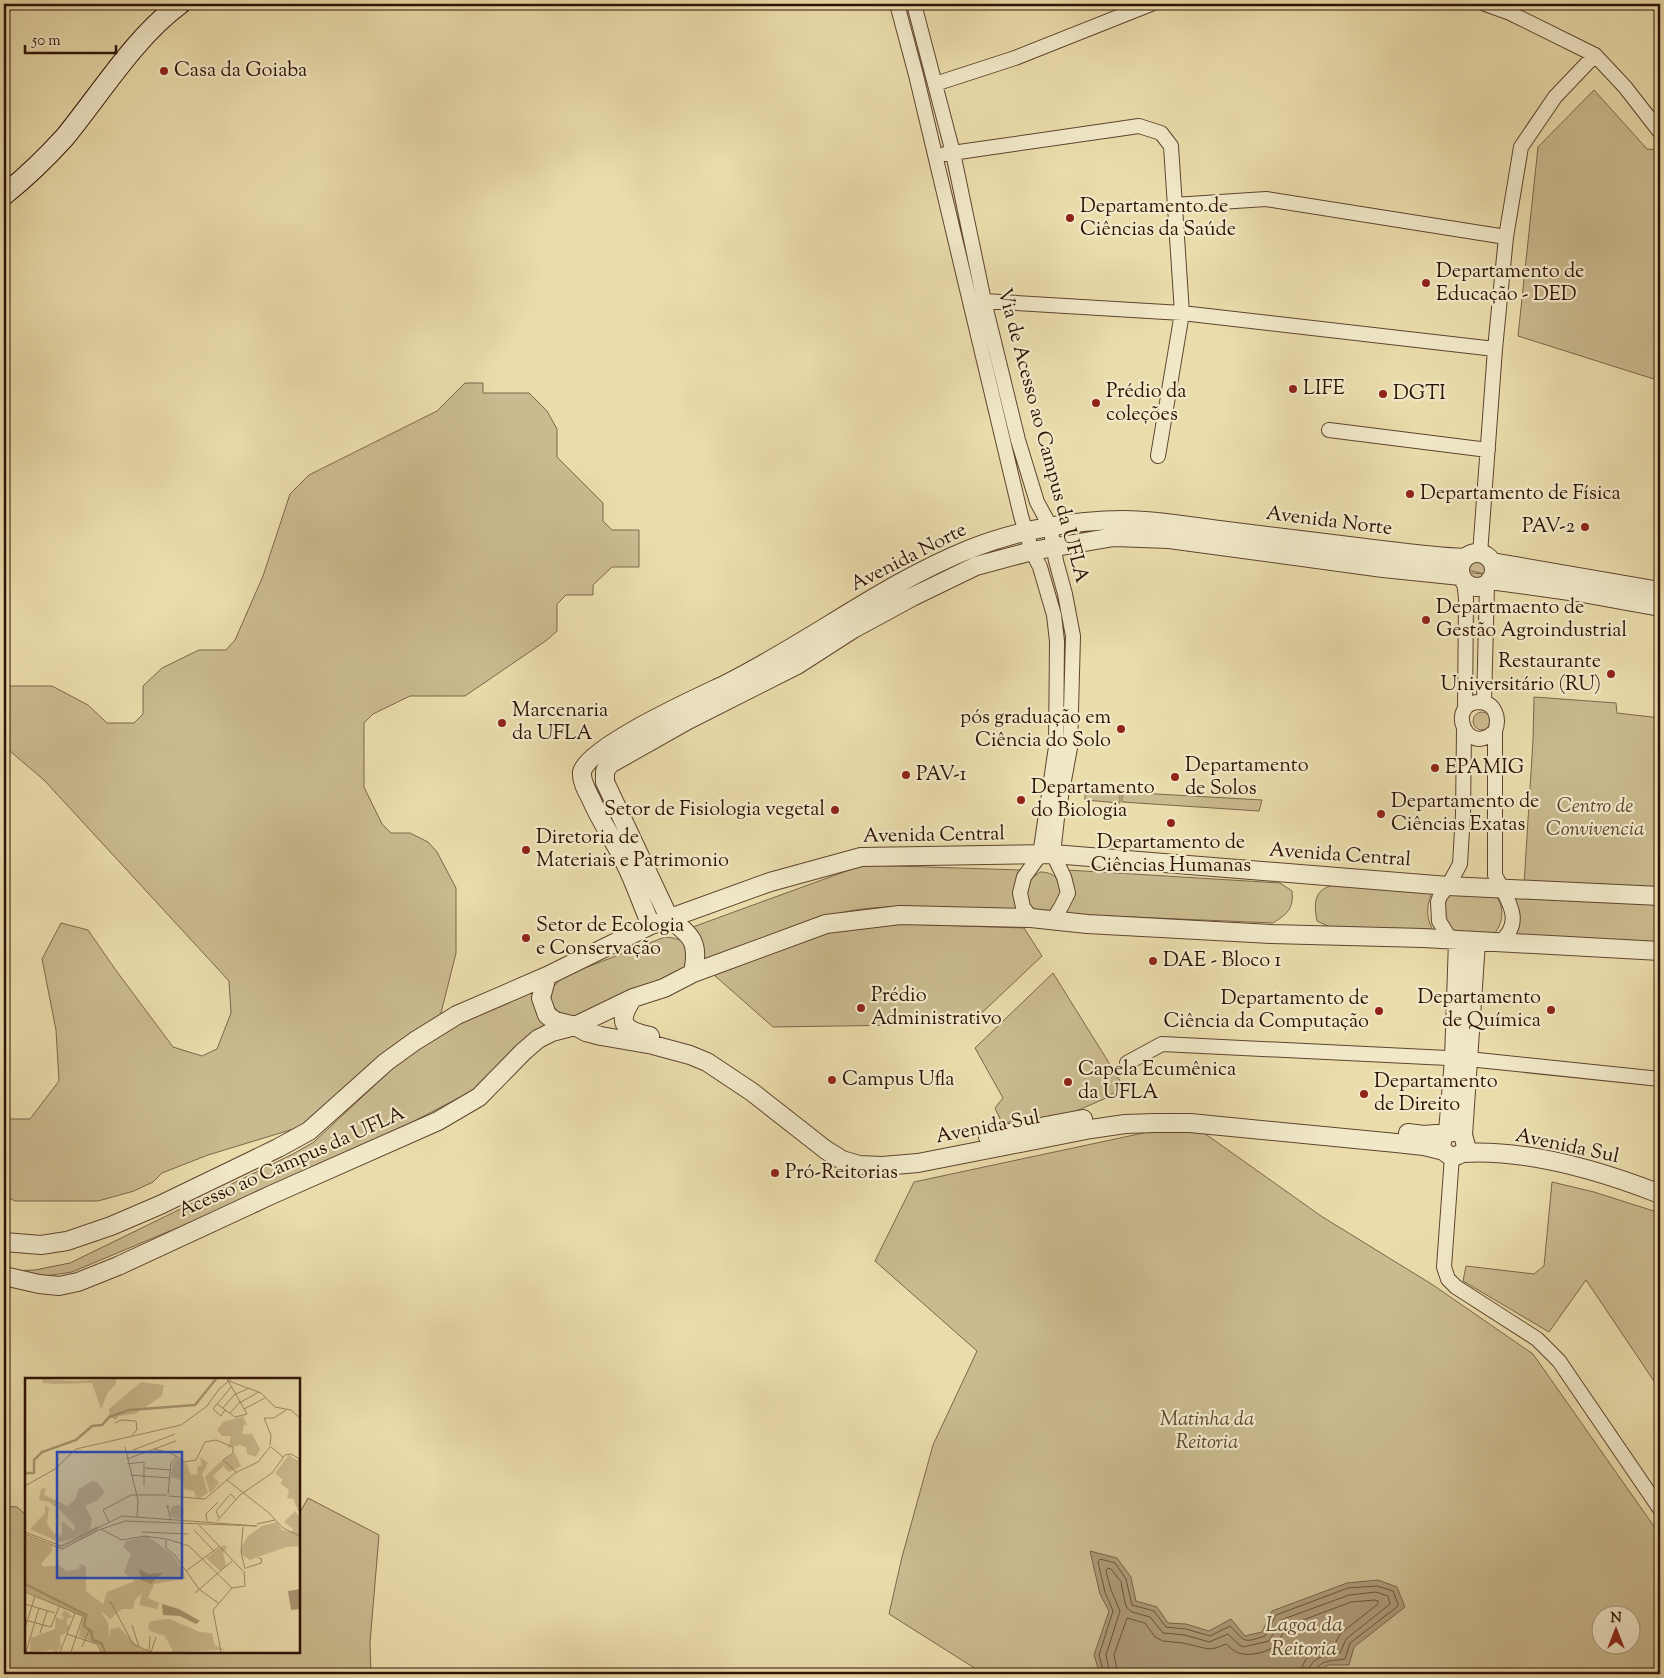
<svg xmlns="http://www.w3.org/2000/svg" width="1664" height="1678" viewBox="0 0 1664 1678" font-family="'Sorts Mill Goudy',serif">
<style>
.green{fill:#caba8f;stroke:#7c664a;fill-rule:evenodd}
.water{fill:#aa9773;stroke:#796247}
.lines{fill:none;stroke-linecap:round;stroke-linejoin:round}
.shore{stroke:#6c543c;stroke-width:1}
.minor-casing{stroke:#5e442e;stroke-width:16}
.tertiary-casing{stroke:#5e442e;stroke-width:20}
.secondary-casing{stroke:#2f1205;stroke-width:22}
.minor{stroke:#f1e8c8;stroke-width:14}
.tertiary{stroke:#f1e8c8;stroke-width:18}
.secondary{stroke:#f1e8c8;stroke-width:20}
.poi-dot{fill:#8f2418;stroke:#f1e8c8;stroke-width:2}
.labels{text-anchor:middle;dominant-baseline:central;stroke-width:4.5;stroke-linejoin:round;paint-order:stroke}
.poi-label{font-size:20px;fill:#2f1205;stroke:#f1e8c8;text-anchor:start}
.street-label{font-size:20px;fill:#2f1205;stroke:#f1e8c8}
.park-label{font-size:20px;font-style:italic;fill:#5e442e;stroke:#f1e8c8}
.water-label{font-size:21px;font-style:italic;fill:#604731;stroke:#f1e8c8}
.inset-river{fill:none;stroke:#aa9773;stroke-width:2.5}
.inset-road{fill:none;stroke:#9f8b69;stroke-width:1}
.view{fill:#1d4ed8;fill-opacity:0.15;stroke:#1d4ed8;stroke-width:2.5}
.inset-edge{fill:none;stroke:#2f1205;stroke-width:2.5}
</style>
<rect width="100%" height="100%" fill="#eadcab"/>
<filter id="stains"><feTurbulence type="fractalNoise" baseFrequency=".004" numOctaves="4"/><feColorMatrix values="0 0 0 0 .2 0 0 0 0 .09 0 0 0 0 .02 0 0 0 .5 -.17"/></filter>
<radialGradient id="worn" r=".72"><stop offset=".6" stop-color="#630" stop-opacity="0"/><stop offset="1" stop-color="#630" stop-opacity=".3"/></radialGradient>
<path class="green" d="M 1594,90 L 1647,149 L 1660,150 L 1660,381 L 1518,336 L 1538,147 Z
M 465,383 L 483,383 L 483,393 L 529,393 L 547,411 L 557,429 L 557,457 L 603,503 L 603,521 L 612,530 L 639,530 L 639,567 L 612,567 L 593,585 L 593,595 L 566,595 L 557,604 L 557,631 L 547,640 L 465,696 L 410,696 L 373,714 L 364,723 L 364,787 L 382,824 L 391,833 L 410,833 L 428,842 L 437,852 L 456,888 L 456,953 L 435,1037 L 468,1019 L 536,989 L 547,1024 L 532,1032 L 472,1091 L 337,1161 L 72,1272 L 33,1278 L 4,1271 L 35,1270 L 70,1263 L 293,1154 L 314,1142 L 392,1069 L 424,1045 L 410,1045 L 327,1127 L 300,1127 L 208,1155 L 162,1173 L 153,1182 L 134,1191 L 98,1201 L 15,1201 L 4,1195 L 4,1117 L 8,1119 L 30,1119 L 59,1081 L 56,1030 L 42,959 L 61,923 L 88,930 L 115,969 L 173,1047 L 202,1056 L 217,1049 L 231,1013 L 229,981 L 44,780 L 4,746 L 4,686 L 52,686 L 88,705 L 107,723 L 134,723 L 143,714 L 143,686 L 162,668 L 199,650 L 226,650 L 235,640 L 263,576 L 290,494 L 309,475 L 437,411 Z
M 1474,556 L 1487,559 L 1491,574 L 1484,583 L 1475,583 L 1466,580 L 1462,572 L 1485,574 L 1463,569 L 1465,561 Z
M 1534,697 L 1616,703 L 1617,713 L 1660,718 L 1660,754 L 1655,782 L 1660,784 L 1660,890 L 1524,884 L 1533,740 Z
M1473 721a9 9 0 1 1 18 0a9 9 0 1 1-18 0Z
M 1085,790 L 1120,792 L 1120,803 L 1085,800 Z
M 1122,792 L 1262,800 L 1259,811 L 1122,802 Z
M 863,865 L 1020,870 L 1016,881 L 1020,913 C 972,910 919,903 872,908 C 813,913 757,942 703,964 L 690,928 Z
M 1067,870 L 1280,883 L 1292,891 C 1294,909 1287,914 1273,923 L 1062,914 Z
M 1040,872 C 1075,872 1059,920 1038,914 C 1034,913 1031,909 1028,907 C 1025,886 1023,884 1040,872 Z
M 1338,884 L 1433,890 C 1426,906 1425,920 1436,934 L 1330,927 L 1317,921 C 1313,900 1315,888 1338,884 Z
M 1451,894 L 1497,897 C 1505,910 1503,925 1492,936 L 1454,935 L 1444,916 L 1445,898 Z
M 1512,898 L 1660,904 L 1660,946 L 1512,937 C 1522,923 1520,913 1512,898 Z
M 901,924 L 1024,928 L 1042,956 L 970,1024 L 773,1027 L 714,975 L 824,933 Z
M 665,937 C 685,939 685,942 690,961 L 684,970 L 585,1017 C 566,1018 546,1012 552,988 L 564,976 Z
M 1053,973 L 1124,1087 L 1104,1099 L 1067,1115 L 1002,1123 L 995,1108 L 1003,1098 L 975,1048 Z
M 1190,1123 L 1321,1216 L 1433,1285 L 1533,1354 L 1660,1535 L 1660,1674 L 984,1674 L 889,1614 L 902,1557 L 933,1445 L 977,1351 L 875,1261 L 914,1182 ZM 1602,1616 L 1632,1616 L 1632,1646 L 1602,1646 Z
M 1552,1182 L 1594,1192 L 1660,1213 L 1660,1390 L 1586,1280 L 1549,1332 L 1463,1281 L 1466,1266 L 1534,1274 L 1544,1266 Z
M 308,1498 L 379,1535 L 370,1643 L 371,1674 L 4,1674 L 4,1506 L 17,1507 L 26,1515 L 26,1652 L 299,1652 L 299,1514 Z"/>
<path class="water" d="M 1090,1551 L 1117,1558 L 1131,1577 L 1136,1601 L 1157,1607 L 1168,1623 L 1186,1624 L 1209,1631 L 1231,1619 L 1245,1636 L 1262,1632 L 1272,1611 L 1347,1583 L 1378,1580 L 1397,1587 L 1405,1607 L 1354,1647 L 1349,1665 L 1328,1665 L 1318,1674 L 1100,1674 L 1094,1655 L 1109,1611 L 1100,1594 Z"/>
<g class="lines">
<path class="shore" d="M 1104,1674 L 1099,1655 L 1113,1611 L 1105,1592 L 1098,1562 L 1100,1559 L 1115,1563 L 1126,1579 L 1132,1605 L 1154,1611 L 1166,1627 L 1186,1629 L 1210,1636 L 1230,1626 C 1246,1641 1241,1644 1265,1636 L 1276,1615 L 1348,1588 L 1377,1586 L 1393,1591 L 1398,1604 L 1398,1606 L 1350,1643 L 1345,1659 C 1334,1661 1317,1659 1315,1674
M 1110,1674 L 1106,1655 L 1120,1611 L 1111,1590 L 1106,1571 L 1108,1568 L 1111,1569 L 1121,1582 L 1125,1603 L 1127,1608 L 1132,1612 L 1150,1617 L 1163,1633 L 1185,1635 L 1209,1642 L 1228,1634 L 1238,1644 L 1243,1647 L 1269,1641 L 1281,1620 L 1349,1595 L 1376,1592 L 1388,1596 L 1390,1604 L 1346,1639 L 1340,1653 C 1327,1656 1310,1655 1308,1674
M 1118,1674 L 1114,1655 L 1127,1618 L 1145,1623 L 1155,1637 L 1163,1641 L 1183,1643 L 1208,1649 L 1216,1648 L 1226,1644 C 1230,1647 1234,1652 1239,1653 C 1249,1657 1270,1652 1277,1644 C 1281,1638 1283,1631 1287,1626 L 1351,1602 L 1375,1600 L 1378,1601 L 1378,1604 L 1340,1634 L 1334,1646 C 1318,1649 1302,1655 1301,1674"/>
<g class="minor-casing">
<path id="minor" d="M 897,4 L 916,75 L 1021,516 L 1032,551 L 1040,567 L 1054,615 L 1057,641 L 1056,747 L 1040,855 L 1024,877 L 1020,893 L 1023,907 L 1031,918
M 914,4 L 953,153 L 984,301 L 1018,440 L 1037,502 L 1050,526 L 1056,561 L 1065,594 L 1073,636 L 1070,748 L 1057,818 L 1053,854 L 1064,877 L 1068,893 L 1061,907 L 1052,921
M 1485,4 L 1510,13 L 1595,55 L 1625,87 L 1660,132
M 935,84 L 1015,58 L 1151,4
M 945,154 L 1139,126 L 1161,133 L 1171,146 L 1182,313 L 1158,456
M 1174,205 L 1266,199 L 1506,237
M 984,301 L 1182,313 L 1495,349
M 1329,430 L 1488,450
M 1480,554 L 1495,349 L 1506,237 L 1521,147 L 1555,97 L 1595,55
M 1464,581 L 1466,598 L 1465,709
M 1484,703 L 1487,584
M 1495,731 C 1466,759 1446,703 1479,702 C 1495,702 1500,718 1495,731 L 1495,875 C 1506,898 1526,921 1500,942
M 1451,940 L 1439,921 L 1438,902 L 1440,896 L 1448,886 L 1460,864 L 1463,814 L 1464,730
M 1127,1063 L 1162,1044 L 1468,1059 L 1660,1079
M 1452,1156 L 1444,1267 L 1448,1279 L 1456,1287 L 1537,1339 L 1559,1361 L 1660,1509"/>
</g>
<g class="tertiary-casing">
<path id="tertiary" d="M1460 570a17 17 0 1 1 34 0a17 17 0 1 1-34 0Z
M 1492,562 L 1660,591
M 1490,580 L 1577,592 L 1660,607
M 651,925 C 642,905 635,883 625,863 C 615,841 600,821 591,799 C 587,791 581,781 582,772 C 588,747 699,697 724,685 C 809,643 883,584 970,549 C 1018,530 1073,520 1124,520 C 1156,520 1188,526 1219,530 C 1268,536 1316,542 1365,548 C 1398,552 1432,557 1465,558
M 693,973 C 699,942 693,937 669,918 L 605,782 L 605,771 L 610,764 L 688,720 L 797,665 L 853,629 L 912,597 L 976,566 L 1032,551 L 1114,537 L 1169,539 L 1383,568 L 1461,576
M 547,976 L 541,998 L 547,1015 L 555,1021 L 575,1026 L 586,1032 L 601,1036 L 653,1045 L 690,1055 L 707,1062 L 752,1092 L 826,1150 L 842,1160 L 859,1165 L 882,1166 L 918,1163 L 1091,1129 L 1125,1124 L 1155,1123 L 1190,1123 L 1396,1143 L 1424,1146 L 1444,1151
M 633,998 C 616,1023 623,1030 650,1036
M 1448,1132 L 1454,1059 L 1458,941
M 1408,1133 L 1424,1135 L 1447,1133
M 1463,1135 L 1454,1131 L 1444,1135 L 1441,1145 C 1445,1159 1461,1160 1466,1146 L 1463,1135 L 1476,942
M 988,1137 L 1083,1119
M 1462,1153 C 1526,1149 1601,1171 1660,1194
M 4,1242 L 41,1245 L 67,1241 L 111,1226 L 160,1205 L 278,1148 L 309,1131 L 386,1062 L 415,1041 L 457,1015 L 547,976 L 651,925 L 770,882 L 861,857 L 1053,854 L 1448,886 L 1660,896
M 4,1276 L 39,1284 L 59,1286 L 78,1282 L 118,1266 L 271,1195 L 438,1121 L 479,1097 L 523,1052 L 538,1039 L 552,1032 L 575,1026 L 633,998 L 664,988 L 693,973 L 826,924 L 900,915 L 1031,918 L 1087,924 L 1271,934 L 1423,938 L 1660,951"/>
</g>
<g class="secondary-casing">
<path id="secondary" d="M 4,195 C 25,178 46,158 65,137 C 101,93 135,37 180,4"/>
</g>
<use href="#minor" class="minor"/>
<use href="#tertiary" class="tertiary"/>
<use href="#secondary" class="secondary"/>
</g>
<g class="poi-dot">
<circle cx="164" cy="71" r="5"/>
<circle cx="1070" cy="218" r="5"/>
<circle cx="1426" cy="283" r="5"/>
<circle cx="1293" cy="389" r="5"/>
<circle cx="1383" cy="394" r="5"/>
<circle cx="1096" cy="403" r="5"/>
<circle cx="1410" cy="494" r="5"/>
<circle cx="1585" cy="527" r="5"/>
<circle cx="1426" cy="620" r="5"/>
<circle cx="1611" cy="674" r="5"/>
<circle cx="502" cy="723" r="5"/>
<circle cx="1121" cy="729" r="5"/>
<circle cx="1435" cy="768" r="5"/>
<circle cx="906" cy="775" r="5"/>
<circle cx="1175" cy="777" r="5"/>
<circle cx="1021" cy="800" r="5"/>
<circle cx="835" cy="810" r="5"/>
<circle cx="1381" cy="814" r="5"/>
<circle cx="1171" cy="823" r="5"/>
<circle cx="526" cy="850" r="5"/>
<circle cx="526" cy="938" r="5"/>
<circle cx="1153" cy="961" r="5"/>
<circle cx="861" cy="1008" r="5"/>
<circle cx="1551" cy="1010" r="5"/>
<circle cx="1379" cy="1011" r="5"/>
<circle cx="832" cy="1080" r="5"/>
<circle cx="1068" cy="1082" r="5"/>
<circle cx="1364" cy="1094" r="5"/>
<circle cx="775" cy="1173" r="5"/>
</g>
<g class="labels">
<g class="poi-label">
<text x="174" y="71">Casa da Goiaba</text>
<text x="1080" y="207">Departamento de<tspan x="1080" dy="23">Ciências da Saúde</tspan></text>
<text x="1436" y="272">Departamento de<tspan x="1436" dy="23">Educação - DED</tspan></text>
<text x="1303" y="389">LIFE</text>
<text x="1106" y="392">Prédio da<tspan x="1106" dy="23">coleções</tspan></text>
<text x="1393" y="394">DGTI</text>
<text x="1420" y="494">Departamento de Física</text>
<text x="1575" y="527" text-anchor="end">PAV-2</text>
<text x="1436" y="608">Departmaento de<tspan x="1436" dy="23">Gestão Agroindustrial</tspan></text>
<text x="1601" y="662" text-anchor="end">Restaurante<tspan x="1601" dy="23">Universitário (RU)</tspan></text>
<text x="512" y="711">Marcenaria<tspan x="512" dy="23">da UFLA</tspan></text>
<text x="1111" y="718" text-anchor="end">pós graduação em<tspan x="1111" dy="23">Ciência do Solo</tspan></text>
<text x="1185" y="766">Departamento<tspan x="1185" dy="23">de Solos</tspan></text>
<text x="1445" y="768">EPAMIG</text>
<text x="916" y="775">PAV-1</text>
<text x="1031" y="788">Departamento<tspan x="1031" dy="23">do Biologia</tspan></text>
<text x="1391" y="802">Departamento de<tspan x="1391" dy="23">Ciências Exatas</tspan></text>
<text x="825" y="810" text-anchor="end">Setor de Fisiologia vegetal</text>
<text x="536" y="838">Diretoria de<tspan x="536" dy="23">Materiais e Patrimonio</tspan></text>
<text x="1171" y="843" text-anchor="middle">Departamento de<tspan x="1171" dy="23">Ciências Humanas</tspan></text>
<text x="536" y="926">Setor de Ecologia<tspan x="536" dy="23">e Conservação</tspan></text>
<text x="1163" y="961">DAE - Bloco 1</text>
<text x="871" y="996">Prédio<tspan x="871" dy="23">Administrativo</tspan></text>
<text x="1541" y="998" text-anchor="end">Departamento<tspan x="1541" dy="23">de Química</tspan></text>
<text x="1369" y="999" text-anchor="end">Departamento de<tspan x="1369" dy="23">Ciência da Computação</tspan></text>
<text x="1078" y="1070">Capela Ecumênica<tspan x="1078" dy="23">da UFLA</tspan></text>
<text x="842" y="1080">Campus Ufla</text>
<text x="1374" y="1082">Departamento<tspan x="1374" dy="23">de Direito</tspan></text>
<text x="785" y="1173">Pró-Reitorias</text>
</g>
<g class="street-label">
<text transform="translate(1042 436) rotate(75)">Via de Acesso ao Campus da UFLA</text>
<text transform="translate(1329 522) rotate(7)">Avenida Norte</text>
<text transform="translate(909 558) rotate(-27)">Avenida Norte</text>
<text transform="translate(934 836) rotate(-1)">Avenida Central</text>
<text transform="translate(1340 856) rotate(4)">Avenida Central</text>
<text transform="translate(988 1128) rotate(-11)">Avenida Sul</text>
<text transform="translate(1567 1147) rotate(12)">Avenida Sul</text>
<text transform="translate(292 1163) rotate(-24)">Acesso ao Campus da UFLA</text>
</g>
<g class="park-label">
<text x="1595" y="807">Centro de<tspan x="1595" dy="23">Convivencia</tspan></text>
<text x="1207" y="1420">Matinha da<tspan x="1207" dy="23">Reitoria</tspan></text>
</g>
<g class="water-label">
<text x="1304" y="1626">Lagoa da<tspan x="1304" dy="24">Reitoria</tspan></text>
</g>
</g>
<g transform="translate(25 1378)">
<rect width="275" height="275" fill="#eadcab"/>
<path d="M 17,1 L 49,3 L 91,1 L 91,6 L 83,14 L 76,31 L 67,5 L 29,6 L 18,5 ZM 116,4 L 139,7 L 137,18 L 110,36 L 94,38 L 91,42 L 84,39 L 84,31 ZM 218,38 L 222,47 L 219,47 L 217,56 L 227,56 L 235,71 L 231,79 L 222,76 L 221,69 L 215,67 L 203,70 L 206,58 L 197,58 L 192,52 L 198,44 ZM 210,75 L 216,88 L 204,94 L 198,88 L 188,98 L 194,105 L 185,115 L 180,99 L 196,83 ZM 264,77 L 272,82 L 275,80 L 275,137 L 268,121 L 262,120 L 264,112 L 255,105 L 258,102 L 250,95 ZM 175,79 L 183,85 L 177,96 L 183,115 L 175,120 L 171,119 L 169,113 L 159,111 L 158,103 L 146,99 L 148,85 L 152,81 L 162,86 L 166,97 L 172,96 L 173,88 L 177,87 ZM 67,103 L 72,104 L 80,114 L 73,122 L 60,128 L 67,141 L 65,151 L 73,148 L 73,151 L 68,156 L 35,170 L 32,169 L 57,159 L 34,164 L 5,151 L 20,135 L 20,128 L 24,129 L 22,146 L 29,156 L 35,158 L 37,155 L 37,143 L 49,153 L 50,148 L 36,133 L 24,124 L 14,122 L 16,111 L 21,110 L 19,117 L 42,128 L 50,122 L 54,111 ZM145 134a7 7 0 1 1 14 0a7 7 0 1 1-14 0ZM 270,133 L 275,140 L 275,168 L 261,169 L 225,182 L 216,176 L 217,168 L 223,158 L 237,148 L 252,144 L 257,152 L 267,154 L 268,151 L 259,144 ZM 0,157 L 27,168 L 27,173 L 16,186 L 18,189 L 34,187 L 41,193 L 53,191 L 56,186 L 61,189 L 61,213 L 78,226 L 82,214 L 110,203 L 99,195 L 106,176 L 98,169 L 101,163 L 122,158 L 147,176 L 159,193 L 160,201 L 129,206 L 123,220 L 134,225 L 132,231 L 114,227 L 117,215 L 110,222 L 108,231 L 97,231 L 85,241 L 75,232 L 83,245 L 84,258 L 86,251 L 94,249 L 113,269 L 125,274 L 76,274 L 74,267 L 54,258 L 57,239 L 0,213 ZM 199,167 L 202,170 L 198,174 L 201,188 L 195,193 L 181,180 ZM 40,232 L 48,239 L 43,240 L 41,246 L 45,248 L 42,254 L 35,258 L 36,269 L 31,274 L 27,272 L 5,274 L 6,260 L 30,251 L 31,239 L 37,242 L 39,239 L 34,235 L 37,236 ZM 144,241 L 175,254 L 187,255 L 190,267 L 200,272 L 148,274 L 140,258 L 125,253 L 123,248 L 126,243 Z" fill="#caba8f"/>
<path d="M 114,191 L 123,196 L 138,195 L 126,206 L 116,202 ZM 275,211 L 275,231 L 266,232 L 263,213 ZM 137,226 L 154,231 L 175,243 L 171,246 L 155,238 L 138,237 Z" fill="#aa9773"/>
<path class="inset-river" d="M 0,95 L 9,95 L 9,82 L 17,74 L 51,62 L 67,48 L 77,47 L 84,39 L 104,32 L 170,27 L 191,1M 0,206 L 61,237 L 59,248 L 66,253 L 68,262 L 76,265 L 80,274"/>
<path class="inset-road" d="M 204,3 L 236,15 L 250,29 L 266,32 L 275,40M 192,26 L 210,39 L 222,36 L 202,1M 198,30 L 209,17 L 224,10M 219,31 L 240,20M 200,32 L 196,38 L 188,31 L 207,8M 205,35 L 214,25 L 234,14M 90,45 L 96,42 L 111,43 L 112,52 L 107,57M 245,67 L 246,57 L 239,40 L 249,40 L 261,32M 245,68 L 258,79M 100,69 L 113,122 L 112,139M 129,71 L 146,75 L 159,84 L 171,82 L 180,64 L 191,62 L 208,69 L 208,75 L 198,82 L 211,94M 108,72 L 150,56M 102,81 L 151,63M 102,86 L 119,84 L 119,108M 120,90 L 145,92M 106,97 L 144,100M 202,102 L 244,135 L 258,150 L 275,158M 0,108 L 30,91 L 51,71 L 156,47 L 182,28 L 194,11 L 206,1M 143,116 L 146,85 L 152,78M 144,118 L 180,121 L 210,95 L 233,84 L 245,69M 144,129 L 142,127 L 146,143M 194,140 L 191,133 L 202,120 L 206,116 L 211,122M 182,143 L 181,136 L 193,124M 192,143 L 215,117 L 247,95 L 260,77 L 266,76 L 275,81M 84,144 L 78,132 L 106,117 L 142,117M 232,146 L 250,142M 174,147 L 218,193M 218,149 L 216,174 L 220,191M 76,151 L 97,162 L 119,158 L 141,161M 169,152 L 189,173M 0,154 L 36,168 L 97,138 L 232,148 L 100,143 L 74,152 L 37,171 L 0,156M 117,154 L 163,156M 141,161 L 141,170 L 149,176 L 174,211 L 193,225M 142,161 L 164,168 L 207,210M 221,190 L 236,185 L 237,181 L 233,180M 161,193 L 194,169M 0,214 L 58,238 L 46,274M 170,215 L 207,183M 85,223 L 108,266 L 126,274M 0,226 L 30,235M 0,242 L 26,249 L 34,229M 107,247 L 114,269M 0,250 L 10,218M 15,255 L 22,233M 42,256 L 72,266 L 76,274M 57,269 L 64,252M 124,273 L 125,258M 1,274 L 14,230M 35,274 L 50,235M 126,274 L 131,259M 196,274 L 188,232 L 207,210 L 220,208 L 219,193"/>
<path class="view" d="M 32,74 L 157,74 L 157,200 L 32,200 Z"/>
<rect width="275" height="275" class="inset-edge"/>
</g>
<rect width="1664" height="1678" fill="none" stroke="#eadcab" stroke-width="20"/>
<rect x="5" y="5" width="1654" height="1668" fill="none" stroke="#2f1205" stroke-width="2.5"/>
<rect x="10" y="10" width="1644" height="1658" fill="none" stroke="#2f1205"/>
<g transform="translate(1616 1630)"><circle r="24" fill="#f1e8c8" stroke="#a3927a"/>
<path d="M0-4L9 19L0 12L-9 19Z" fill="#8f2418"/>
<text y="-8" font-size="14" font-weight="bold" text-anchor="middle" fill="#2f1205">N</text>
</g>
<path d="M25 45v8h91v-8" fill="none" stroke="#2f1205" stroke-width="2.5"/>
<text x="32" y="45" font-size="15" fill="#2f1205" stroke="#f1e8c8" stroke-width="4" paint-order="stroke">50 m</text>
<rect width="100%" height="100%" filter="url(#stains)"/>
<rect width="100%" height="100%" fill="url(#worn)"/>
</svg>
